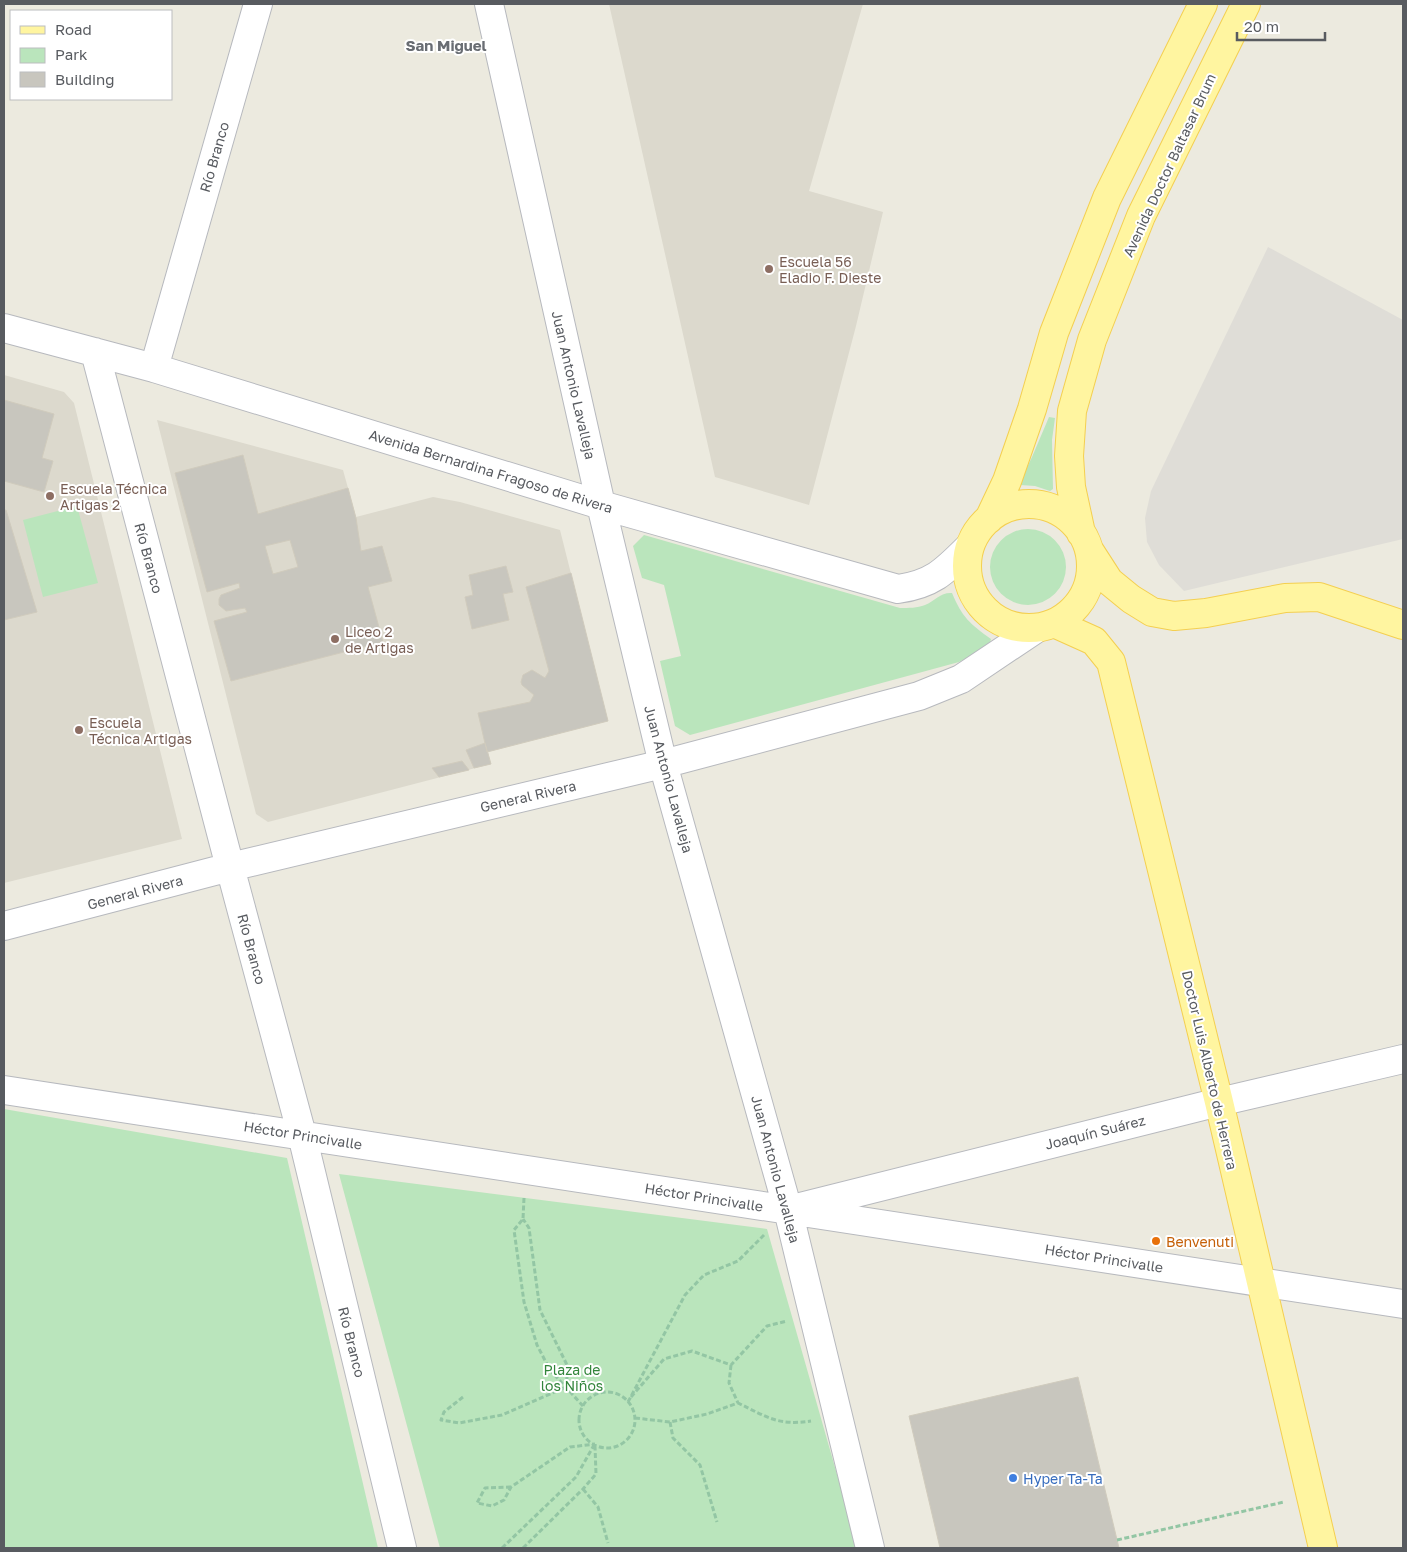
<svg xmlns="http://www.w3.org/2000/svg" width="1407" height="1552" viewBox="0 0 1407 1552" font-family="'Golos Text',sans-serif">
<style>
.industrial{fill:#dfddd7}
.education{fill:#dcd9cd}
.green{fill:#bae5bc}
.building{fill:#c8c6be;stroke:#d0cbbd;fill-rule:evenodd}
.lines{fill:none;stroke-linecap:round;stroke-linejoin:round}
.minor-casing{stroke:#b7b9be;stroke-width:30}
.major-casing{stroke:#f4cf50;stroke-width:30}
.path{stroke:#93c6a4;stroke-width:3;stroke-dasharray:5 2.5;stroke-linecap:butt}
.minor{stroke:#fff;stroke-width:28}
.major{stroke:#fff5a0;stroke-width:28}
.education-dot{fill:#8d6e63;stroke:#fff;stroke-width:2}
.food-dot{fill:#e8710a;stroke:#fff;stroke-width:2}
.shop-dot{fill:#3f7fe0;stroke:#fff;stroke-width:2}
.labels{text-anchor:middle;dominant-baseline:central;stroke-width:4;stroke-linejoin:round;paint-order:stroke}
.street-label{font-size:14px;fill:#585b60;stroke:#fff}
.education-label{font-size:14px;fill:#785e54;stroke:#fff;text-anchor:start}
.food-label{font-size:14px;fill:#c56008;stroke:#fff;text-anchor:start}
.park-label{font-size:14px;fill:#32853b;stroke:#fff}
.shop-label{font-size:14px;fill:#366cbe;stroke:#fff;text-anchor:start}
.neighbourhood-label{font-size:15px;font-weight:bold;fill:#696d73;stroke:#fff}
</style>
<rect width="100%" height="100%" fill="#eceadf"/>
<path class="industrial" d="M 1268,247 L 1403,320 L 1403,539 L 1184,591 L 1159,565 L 1147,542 L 1145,518 L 1151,491 Z"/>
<path class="education" d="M 609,4 L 863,4 L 809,191 L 883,212 L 856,326 L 809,505 L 715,477 Z
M 4,375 L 64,392 L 74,403 L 182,839 L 4,883 Z
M 157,420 L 343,470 L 356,517 L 433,497 L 460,502 L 560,530 L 608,721 L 488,752 L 491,764 L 268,822 L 256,814 Z"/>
<path class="green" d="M 1049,417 L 1055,418 L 1052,440 L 1053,489 L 1050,491 L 1035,486 L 1020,485 L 1020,482 L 1032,457 Z
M 77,506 L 98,583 L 43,597 L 23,520 Z
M990 567a38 38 0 1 1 76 0a38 38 0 1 1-76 0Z
M 644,535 L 900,608 C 909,608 917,608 925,605 C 935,601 941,592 952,593 C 962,617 970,624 991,639 L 989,646 L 959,662 L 690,735 L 675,726 L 660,661 L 681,656 L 664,585 L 642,578 L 633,546 Z
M 4,1109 L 287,1158 L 378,1548 L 4,1548 Z
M 339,1174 L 767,1229 L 858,1548 L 440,1548 Z"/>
<path class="building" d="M 4,400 L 54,414 L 42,458 L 53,461 L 44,492 L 4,481 Z
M 243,455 L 258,514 L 348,488 L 356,518 L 361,551 L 382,546 L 392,581 L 368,587 L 383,642 L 231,681 L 214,621 L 247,612 L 245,608 L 226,611 L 219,605 L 219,599 L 221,595 L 240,588 L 239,583 L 207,592 L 175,473 ZM 290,540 L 298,567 L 273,574 L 265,546 Z
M 4,510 L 6,510 L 37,612 L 4,620 Z
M 506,566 L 513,592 L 503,594 L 509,620 L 472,629 L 465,597 L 473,595 L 469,575 Z
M 571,573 L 608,721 L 487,752 L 478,713 L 530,702 L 534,695 L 522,685 L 521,682 L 523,675 L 532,670 L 545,678 L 549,671 L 526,587 Z
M 485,743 L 491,764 L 474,768 L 466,750 Z
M 462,761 L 469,770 L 439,777 L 432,768 Z
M 1078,1377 L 1119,1548 L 940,1548 L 909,1416 Z"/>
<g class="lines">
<g class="minor-casing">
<path id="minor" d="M 489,4 L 601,505 L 663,764 L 788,1210 L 870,1548
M 4,328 L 154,368 L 601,505 L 898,589 C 933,584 945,571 969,547
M 95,352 L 230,867 L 302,1135 L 402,1548
M 154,368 L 258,4
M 4,926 L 230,867 L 663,764 L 919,696 L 961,679 L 1037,628
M 4,1090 L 1403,1304
M 800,1207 L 1219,1102 L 1403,1059"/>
</g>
<g class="major-casing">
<path id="major" d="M967 566a62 62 0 1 1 124 0a62 62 0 1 1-124 0Z
M 989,519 L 1007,481 L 1032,409 L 1054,333 L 1107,198 L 1203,4
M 1081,533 L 1071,487 L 1069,456 L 1072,411 L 1092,340 L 1141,216 L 1246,4
M 1089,550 L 1109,581 L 1131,599 L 1152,612 L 1174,616 L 1206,613 L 1285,598 L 1319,597 L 1403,625
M 1054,623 L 1094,641 L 1111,662 L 1219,1102 L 1323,1548"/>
</g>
<path class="path" d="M 524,1198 L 523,1219 L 514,1230 L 524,1302 L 537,1345 L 550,1370 L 583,1406
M 731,1365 L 729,1383 L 738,1403
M579 1420a28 28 0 1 1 56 0a28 28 0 1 1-56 0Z
M 463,1397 L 444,1412 L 441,1420 L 459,1423 L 502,1415 L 566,1387 L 568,1367 L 540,1310 L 529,1228 L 523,1219
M 631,1397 L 664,1359 L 692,1351 L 731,1365 L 767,1326 L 787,1321
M 628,1402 L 685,1295 L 704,1275 L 738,1261 L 764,1235
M 635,1418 L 670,1422 L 707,1414 L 738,1403 C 767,1417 778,1426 811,1421
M 670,1422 L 673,1438 L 700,1465 L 717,1522
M 511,1487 L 485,1488 L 477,1503 L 492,1506 L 504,1500 L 511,1487 L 570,1447 L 595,1444
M 583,1489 L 598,1507 L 608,1543
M 1117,1540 L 1284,1502
M 502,1548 L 576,1477 L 594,1445
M 523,1548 L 583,1489 L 596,1474 L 595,1446"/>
<use href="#minor" class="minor"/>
<use href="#major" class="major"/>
</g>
<g class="education-dot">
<circle cx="769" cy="269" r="5"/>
<circle cx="50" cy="496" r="5"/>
<circle cx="335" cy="639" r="5"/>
<circle cx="79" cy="730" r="5"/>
</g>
<circle class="food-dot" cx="1156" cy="1241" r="5"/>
<circle class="shop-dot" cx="1013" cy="1478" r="5"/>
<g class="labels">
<g class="street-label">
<text transform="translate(214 157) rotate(-74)">Río Branco</text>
<text transform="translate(1169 165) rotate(-65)">Avenida Doctor Baltasar Brum</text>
<text transform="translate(574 385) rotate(77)">Juan Antonio Lavalleja</text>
<text transform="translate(491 471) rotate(17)">Avenida Bernardina Fragoso de Rivera</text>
<text transform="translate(149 558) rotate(75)">Río Branco</text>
<text transform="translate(669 779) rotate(75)">Juan Antonio Lavalleja</text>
<text transform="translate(528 796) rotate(-13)">General Rivera</text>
<text transform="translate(135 892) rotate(-15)">General Rivera</text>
<text transform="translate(252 949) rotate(75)">Río Branco</text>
<text transform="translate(1210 1070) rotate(77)">Doctor Luis Alberto de Herrera</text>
<text transform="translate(1095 1132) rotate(-14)">Joaquín Suárez</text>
<text transform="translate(303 1135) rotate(9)">Héctor Princivalle</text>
<text transform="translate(776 1169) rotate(75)">Juan Antonio Lavalleja</text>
<text transform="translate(704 1197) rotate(9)">Héctor Princivalle</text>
<text transform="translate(1104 1258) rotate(9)">Héctor Princivalle</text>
<text transform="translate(352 1342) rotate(76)">Río Branco</text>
</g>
<g class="education-label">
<text x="779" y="261">Escuela 56<tspan x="779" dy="16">Eladio F. Dieste</tspan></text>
<text x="60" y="488">Escuela Técnica<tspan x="60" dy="16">Artigas 2</tspan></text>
<text x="345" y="631">Liceo 2<tspan x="345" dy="16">de Artigas</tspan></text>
<text x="89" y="722">Escuela<tspan x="89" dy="16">Técnica Artigas</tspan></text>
</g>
<g class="food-label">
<text x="1166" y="1241">Benvenuti</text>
</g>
<g class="park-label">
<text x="572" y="1369">Plaza de<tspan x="572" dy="16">los Niños</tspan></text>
</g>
<g class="shop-label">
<text x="1023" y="1478">Hyper Ta-Ta</text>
</g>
<g class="neighbourhood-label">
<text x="446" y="45">San Miguel</text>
</g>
</g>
<rect width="1407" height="1552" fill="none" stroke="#585b60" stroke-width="10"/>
<rect x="10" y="10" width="162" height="90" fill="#ffffff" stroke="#bcbdbf"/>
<rect x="20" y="26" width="25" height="8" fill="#fff5a0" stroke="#bcbdbf"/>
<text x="55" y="35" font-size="15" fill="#585b60">Road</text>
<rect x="20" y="48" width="25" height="15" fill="#bae5bc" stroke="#bcbdbf"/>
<text x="55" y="60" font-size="15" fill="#585b60">Park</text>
<rect x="20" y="72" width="25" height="15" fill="#c8c6be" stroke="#bcbdbf"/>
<text x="55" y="85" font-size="15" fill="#585b60">Building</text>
<path d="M1237 32v8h88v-8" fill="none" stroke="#585b60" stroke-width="2.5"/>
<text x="1244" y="32" font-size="15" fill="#585b60" stroke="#ffffff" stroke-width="4" paint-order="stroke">20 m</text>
</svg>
